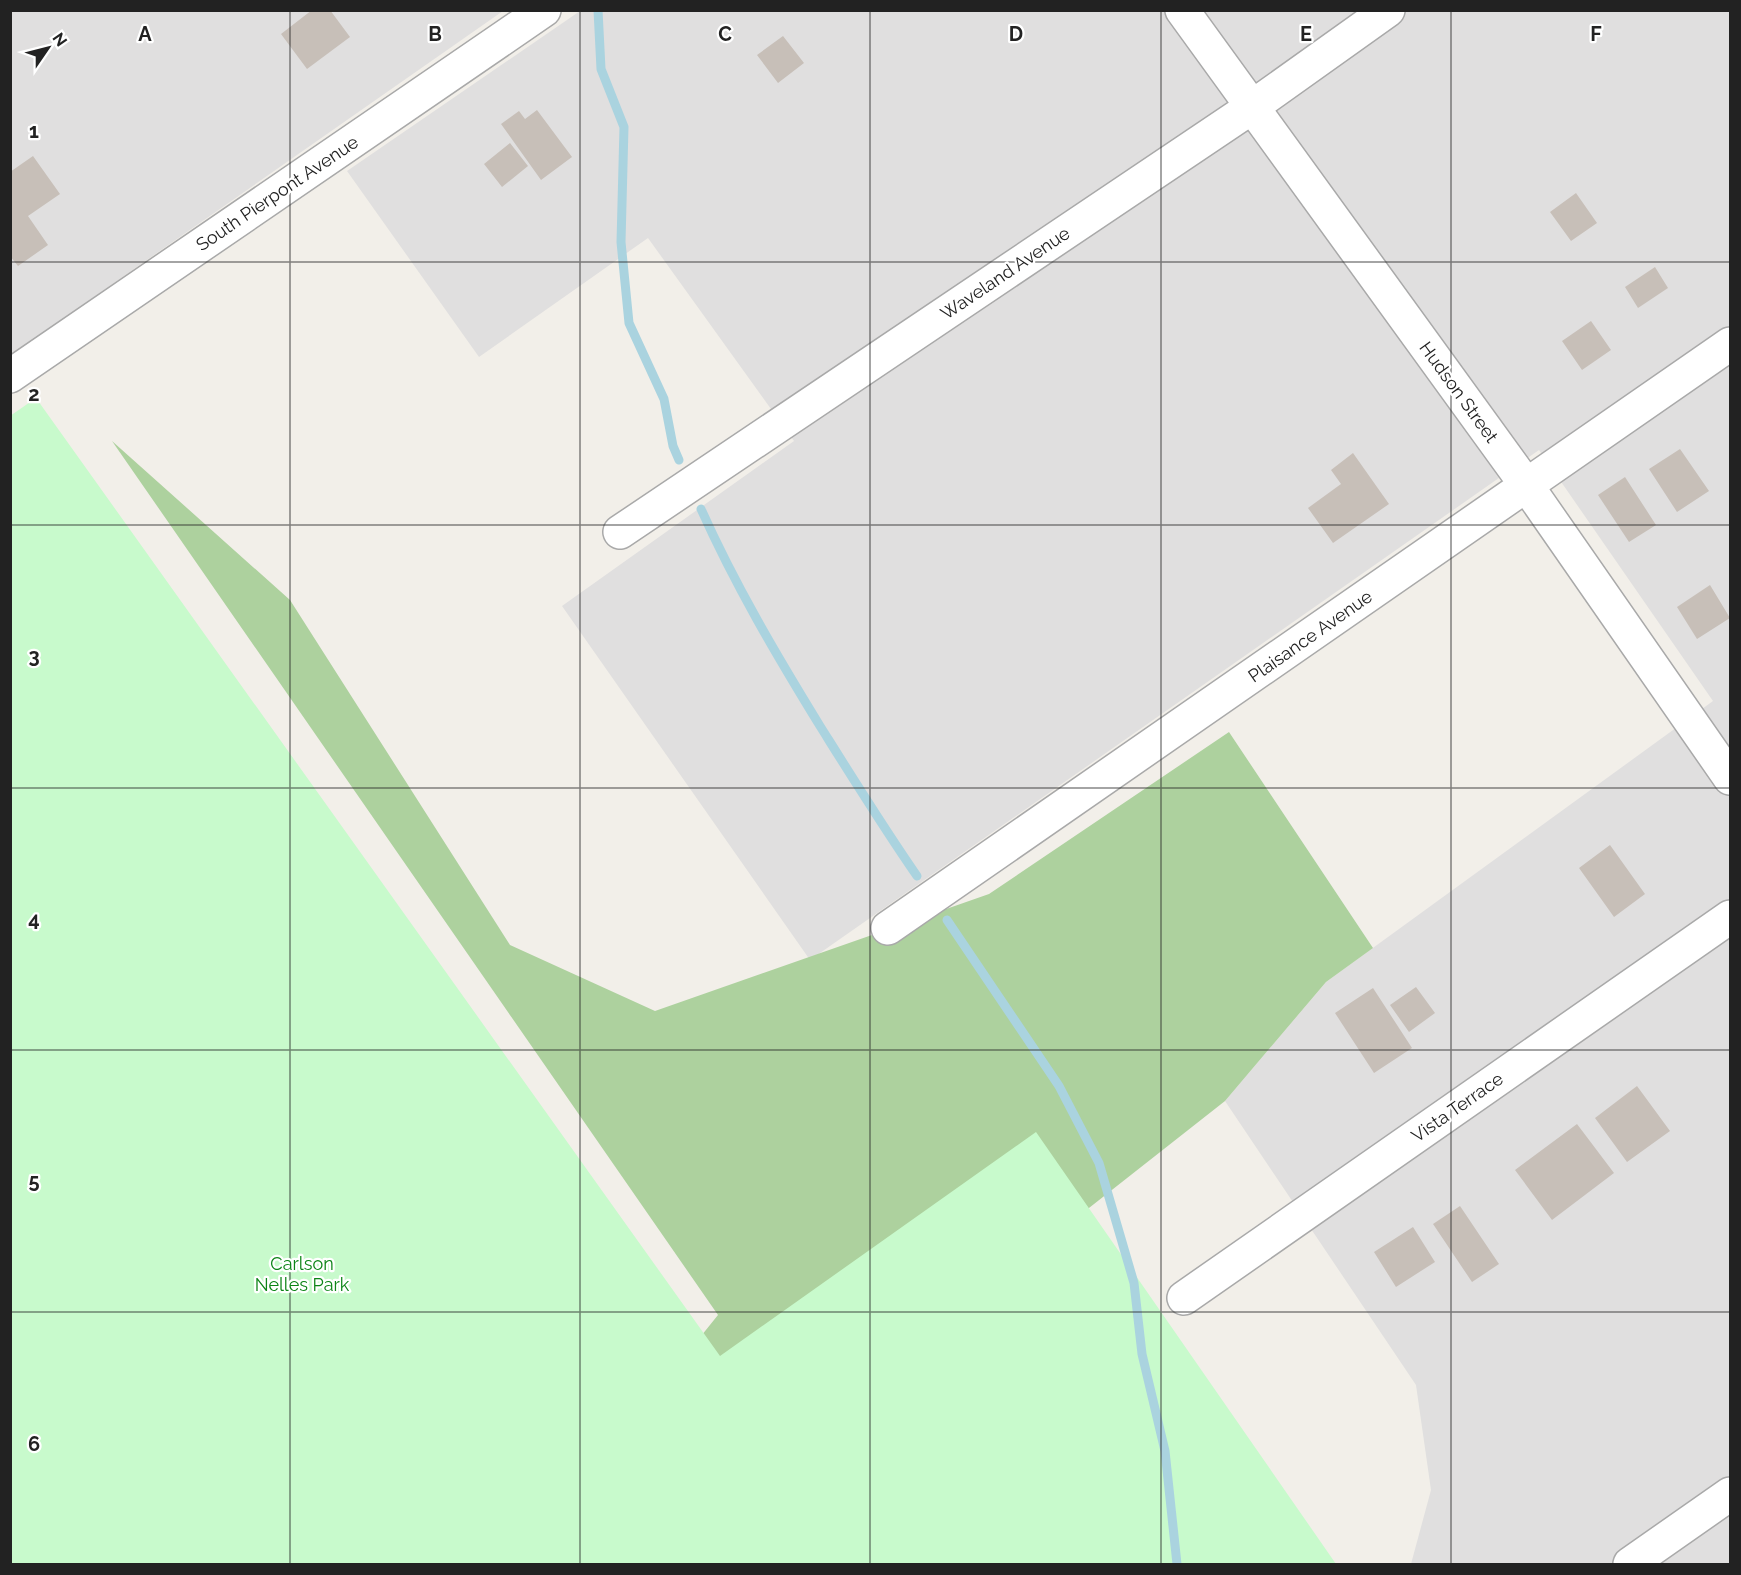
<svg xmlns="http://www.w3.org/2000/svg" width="1741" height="1575" viewBox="0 0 1741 1575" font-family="Raleway,sans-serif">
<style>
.residential{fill:#e0dfdf}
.forest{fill:#add19e}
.park{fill:#c8facc}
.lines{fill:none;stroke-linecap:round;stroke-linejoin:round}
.stream{stroke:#aad3df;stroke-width:9}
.building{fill:#c7bfb8}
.minor-casing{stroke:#a9a9a9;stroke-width:36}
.tertiary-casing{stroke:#a9a9a9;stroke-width:36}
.minor{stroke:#fff;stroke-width:33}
.tertiary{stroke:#fff;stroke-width:33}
.grid{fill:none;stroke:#222;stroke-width:1.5;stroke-opacity:0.55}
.labels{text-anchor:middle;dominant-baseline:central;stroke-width:4.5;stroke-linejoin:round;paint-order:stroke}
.street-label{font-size:18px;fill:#222;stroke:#fff}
.park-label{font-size:18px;fill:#0c8416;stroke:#fff}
.grid-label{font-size:20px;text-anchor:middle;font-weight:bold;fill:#222;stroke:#fff;stroke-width:4.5;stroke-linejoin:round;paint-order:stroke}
</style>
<rect width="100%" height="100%" fill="#f2efe9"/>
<path class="residential" d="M 11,11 L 503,11 L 11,355 Z
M 580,11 L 1730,11 L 1730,1564 L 1411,1564 L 1431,1490 L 1416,1385 L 1225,1101 L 1326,982 L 1713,701 L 1539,450 L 810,960 L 562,606 L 794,441 L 648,238 L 479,357 L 347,171 Z"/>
<path class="forest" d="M 112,441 L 290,600 L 510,945 L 655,1011 L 989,894 L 1229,732 L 1373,948 L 1326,982 L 1225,1101 L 1033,1252 L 656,1392 L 718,1315 Z"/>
<path class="park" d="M 36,398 L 720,1356 L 1036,1132 L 1336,1564 L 11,1564 L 10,416 Z"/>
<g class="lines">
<path class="stream" d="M 598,10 L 601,69 L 624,127 L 621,242 L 629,323 L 664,399 L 673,446 L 679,460
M 701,509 C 735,585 777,656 820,726 C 852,777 883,827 917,876
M 947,920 L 1059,1086 L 1099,1163 L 1134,1283 L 1142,1354 L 1165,1451 L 1177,1564"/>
</g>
<path class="building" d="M 312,10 L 330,10 L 350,37 L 307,69 L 281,34 Z
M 783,36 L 804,63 L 778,83 L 757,55 Z
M 537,110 L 572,157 L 541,180 L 501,124 L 519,111 L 525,119 Z
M 510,143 L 528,166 L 502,187 L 484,164 Z
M 33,156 L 60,194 L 28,216 L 48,245 L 18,266 L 10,256 L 10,172 Z
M 1576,193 L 1597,223 L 1571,241 L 1550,212 Z
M 1655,267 L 1668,288 L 1638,308 L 1625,287 Z
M 1591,321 L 1611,350 L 1582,370 L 1562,341 Z
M 1680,449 L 1709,491 L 1677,512 L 1649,469 Z
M 1353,453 L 1389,504 L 1333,543 L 1308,508 L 1341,484 L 1331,470 Z
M 1625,477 L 1656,525 L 1629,542 L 1598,495 Z
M 1710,585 L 1730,618 L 1697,639 L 1677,607 Z
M 1610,845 L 1645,894 L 1614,917 L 1579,868 Z
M 1416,987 L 1435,1013 L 1409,1032 L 1390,1005 Z
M 1373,988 L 1412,1048 L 1374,1073 L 1335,1013 Z
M 1637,1086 L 1670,1131 L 1627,1162 L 1595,1118 Z
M 1577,1124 L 1614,1173 L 1552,1220 L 1515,1170 Z
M 1460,1206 L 1499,1264 L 1472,1282 L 1433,1224 Z
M 1413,1227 L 1435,1262 L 1396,1287 L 1374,1252 Z"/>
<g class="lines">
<g class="minor-casing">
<path id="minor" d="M 1182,10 L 1527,486 L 1730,778
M 620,532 L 1252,107 L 1388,10
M 888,928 L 1730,344
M 1184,1298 L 1730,917
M 1630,1564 L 1730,1494"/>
</g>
<g class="tertiary-casing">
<path id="tertiary" d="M 10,376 L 544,10"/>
</g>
<use href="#minor" class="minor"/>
<use href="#tertiary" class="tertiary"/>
</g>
<path class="grid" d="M 290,10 L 290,1564M 580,10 L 580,1564M 870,10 L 870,1564M 1161,10 L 1161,1564M 1451,10 L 1451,1564M 10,262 L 1730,262M 10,525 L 1730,525M 10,788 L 1730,788M 10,1050 L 1730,1050M 10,1312 L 1730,1312"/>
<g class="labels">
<g class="street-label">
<text transform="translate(277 193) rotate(-34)">South Pierpont Avenue</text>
<text transform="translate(1005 273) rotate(-34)">Waveland Avenue</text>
<text transform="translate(1459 392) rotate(54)">Hudson Street</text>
<text transform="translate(1310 636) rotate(-35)">Plaisance Avenue</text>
<text transform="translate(1457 1107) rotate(-35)">Vista Terrace</text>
</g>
<g class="park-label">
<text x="302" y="1263">Carlson<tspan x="302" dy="21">Nelles Park</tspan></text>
</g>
</g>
<g class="grid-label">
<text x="145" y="41">A</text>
<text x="435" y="41">B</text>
<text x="725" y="41">C</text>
<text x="1016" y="41">D</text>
<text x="1306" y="41">E</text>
<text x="1596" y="41">F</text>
<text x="34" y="138">1</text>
<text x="34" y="401">2</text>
<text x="34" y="663">3</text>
<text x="34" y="926">4</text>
<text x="34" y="1188">5</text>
<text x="34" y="1451">6</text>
</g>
<rect width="1741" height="1575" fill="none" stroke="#222222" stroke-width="24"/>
<g transform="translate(48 48) rotate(55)" stroke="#ffffff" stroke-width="4.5" paint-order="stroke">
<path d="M0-4.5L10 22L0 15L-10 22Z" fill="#222222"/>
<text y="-9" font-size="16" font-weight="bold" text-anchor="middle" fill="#222222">N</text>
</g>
</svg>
